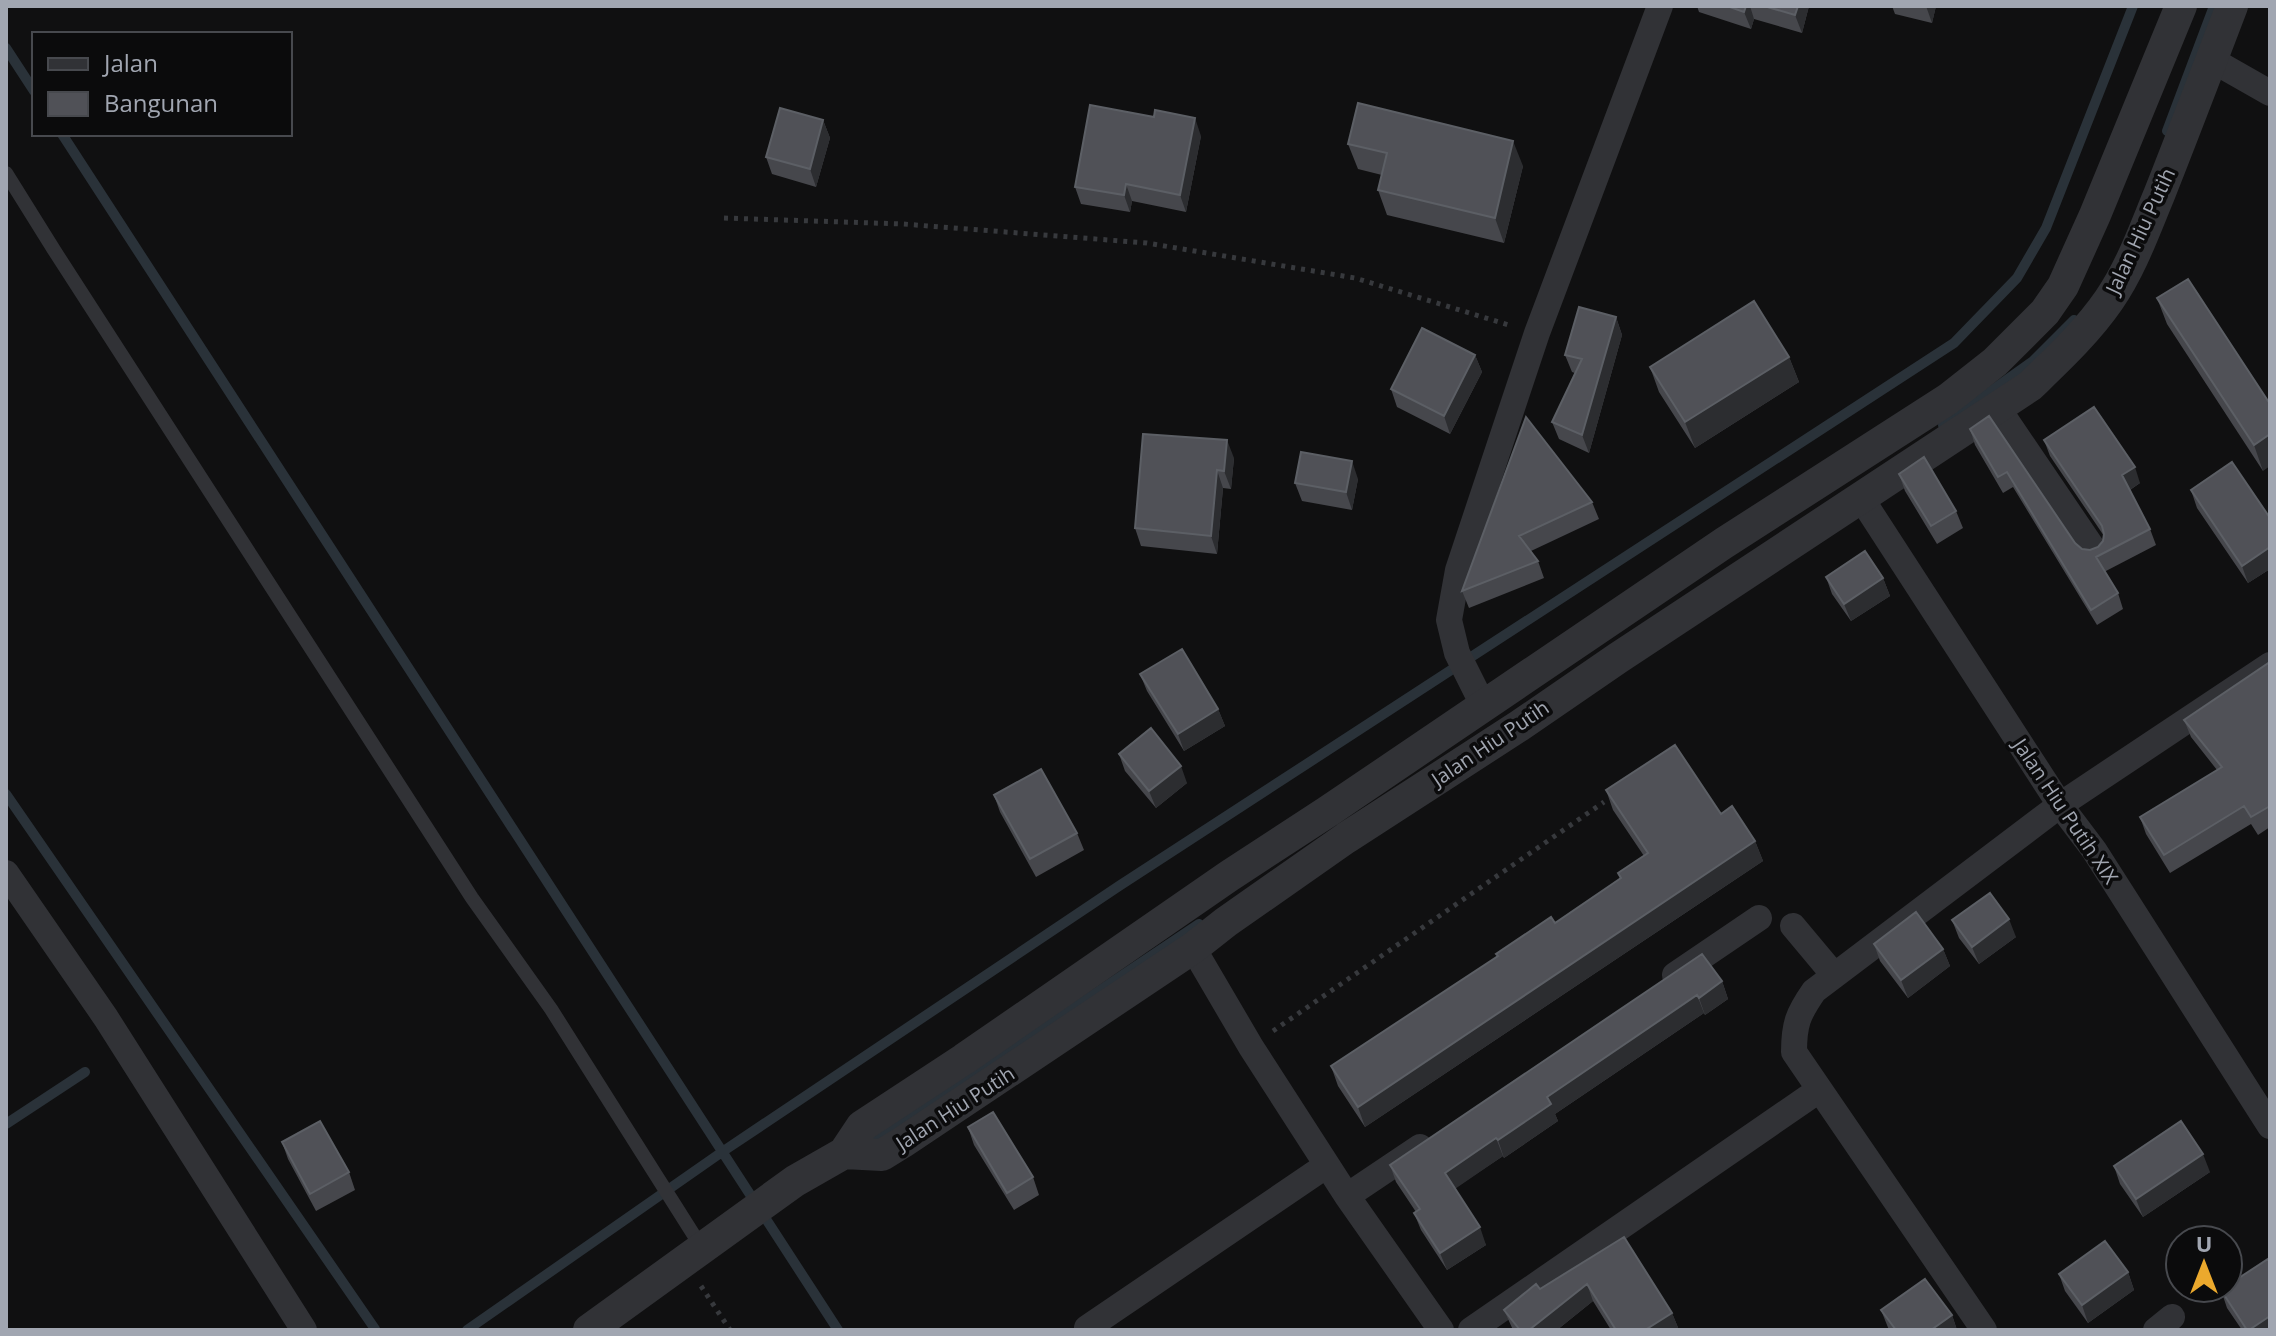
<svg xmlns="http://www.w3.org/2000/svg" width="2276" height="1336" viewBox="0 0 2276 1336" font-family="'Open Sans',sans-serif">
<style>
.lines{fill:none;stroke-linecap:round;stroke-linejoin:round}
.stream{stroke:#2a3239;stroke-width:10}
.path{stroke:#37393d;stroke-width:5;stroke-dasharray:4 6;stroke-linecap:butt}
.service{stroke:#313236;stroke-width:14}
.minor{stroke:#313236;stroke-width:26}
.tertiary{stroke:#313236;stroke-width:32}
.wall{fill:#46474c}
.shaded-wall{fill:#2c2d30}
.building{fill:#505157;stroke:#5c5f65;stroke-width:2}
.labels{text-anchor:middle;dominant-baseline:central;stroke-width:7;stroke-linejoin:round;paint-order:stroke}
.street-label{font-size:20px;fill:#a1a6b1;stroke:#0b0b0c}
</style>
<rect width="100%" height="100%" fill="#101011"/>
<g class="lines">
<path class="stream" d="M 6,48 L 34,91
M 2167,131 L 2214,6
M 62,134 L 838,1330
M 1943,425 L 2033,361 L 2074,320
M 6,794 L 375,1329
M 6,1124 L 85,1072
M 867,1146 L 1199,924
M 467,1330 L 722,1152 L 1119,886 L 1954,343 L 2017,278 L 2046,228 L 2133,6"/>
<path class="path" d="M 724,218 L 903,224 L 1147,243 L 1355,278 L 1512,326
M 1273,1031 L 1604,802
M 701,1286 L 730,1330"/>
<path class="service" d="M 6,173 L 54,250 L 472,898 L 551,1009 L 702,1248"/>
<path class="minor" d="M 2212,60 L 2270,93
M 1997,407 L 2094,550
M 1861,498 L 2060,805 L 2094,850 L 2270,1126
M 1483,705 L 1457,653 L 1449,620 L 1458,570 L 1537,333 L 1660,6
M 6,873 L 106,1018 L 304,1330
M 1793,926 L 1834,975
M 1193,948 L 1251,1047 L 1347,1196 L 1441,1330
M 1675,975 L 1759,918
M 1347,1196 L 1420,1147
M 1087,1328 L 1327,1165
M 1471,1330 L 1819,1090
M 1984,1330 L 1794,1052 C 1794,1024 1798,1014 1814,991 L 2060,805 L 2270,665
M 2156,1330 L 2172,1317"/>
<path class="tertiary" d="M 844,1153 L 862,1126 L 964,1059 L 1229,876 L 1327,812 L 1724,543 L 1948,399 L 1995,362 L 2045,312 L 2063,286 L 2095,215 L 2181,6
M 589,1330 L 795,1181 L 844,1153 L 882,1155 L 903,1142 L 1193,948 L 1226,922 L 1346,838 L 1519,726 L 1618,658 L 2030,386 C 2058,359 2087,332 2109,300 C 2131,268 2144,231 2159,195 C 2184,132 2208,69 2232,6"/>
</g>
<path class="wall" d="M 1697,6 L 1809,6 L 1802,33 L 1754,19 L 1751,29 L 1699,12 Z
M 1892,6 L 1936,6 L 1932,23 L 1895,14 Z
M 823,120 L 830,138 L 816,187 L 772,174 L 766,157 Z
M 1201,136 L 1186,212 L 1132,201 L 1130,212 L 1081,204 L 1075,187 Z
M 1348,144 L 1523,166 L 1504,243 L 1387,215 L 1378,190 L 1382,175 L 1358,169 Z
M 2157,298 L 2270,404 L 2263,471 L 2167,324 Z
M 1616,317 L 1622,335 L 1589,453 L 1559,439 L 1552,422 L 1575,373 L 1572,372 L 1565,355 Z
M 1475,355 L 1482,372 L 1450,434 L 1397,407 L 1391,389 Z
M 1789,357 L 1799,382 L 1695,448 L 1659,392 L 1650,367 Z
M 1526,417 L 1592,502 L 1599,519 L 1531,551 L 1538,561 L 1544,578 L 1469,608 L 1462,591 Z
M 1970,429 L 2075,543 L 2082,549 L 2090,550 L 2098,547 L 2103,541 L 2104,536 L 2050,456 L 2044,440 L 2140,483 L 2130,490 L 2150,529 L 2156,545 L 2104,572 L 2118,593 L 2123,609 L 2097,625 L 2013,487 L 2003,493 L 1975,445 Z
M 1234,458 L 1231,489 L 1223,488 L 1217,554 L 1141,546 L 1135,528 Z
M 1899,474 L 1956,511 L 1963,528 L 1937,544 L 1905,491 Z
M 1358,479 L 1352,510 L 1302,501 L 1295,483 Z
M 2191,490 L 2270,518 L 2270,569 L 2248,583 L 2197,508 Z
M 1826,577 L 1883,578 L 1890,596 L 1851,621 L 1832,594 Z
M 2270,662 L 2270,827 L 2258,835 L 2251,824 L 2170,873 L 2146,834 L 2140,817 L 2217,770 L 2191,737 L 2184,720 Z
M 1140,674 L 1218,709 L 1225,726 L 1184,751 L 1147,691 Z
M 1119,754 L 1187,783 L 1156,808 L 1125,771 Z
M 1606,790 L 1721,814 L 1755,841 L 1763,861 L 1365,1127 L 1338,1086 L 1331,1066 L 1555,923 L 1620,879 L 1618,873 L 1644,856 L 1613,810 Z
M 994,795 L 1077,833 L 1084,850 L 1036,877 L 1000,812 Z
M 1952,920 L 2016,937 L 1979,964 L 1959,938 Z
M 1874,944 L 1943,949 L 1950,966 L 1908,998 L 1880,961 Z
M 1722,981 L 1728,999 L 1705,1015 L 1704,1013 L 1555,1114 L 1558,1121 L 1504,1158 L 1503,1156 L 1455,1188 L 1486,1245 L 1447,1270 L 1421,1230 L 1414,1213 L 1416,1212 L 1396,1182 L 1390,1165 Z
M 968,1127 L 1033,1177 L 1039,1195 L 1014,1210 L 974,1145 Z
M 282,1142 L 349,1172 L 355,1190 L 316,1211 L 288,1159 Z
M 2114,1166 L 2210,1172 L 2143,1217 L 2120,1184 Z
M 1624,1237 L 1672,1313 L 1679,1330 L 1611,1330 L 1593,1301 L 1557,1330 L 1513,1330 L 1504,1310 L 1540,1289 Z
M 2128,1272 L 2134,1290 L 2088,1323 L 2065,1291 L 2059,1274 Z
M 2221,1290 L 2270,1330 L 2242,1330 L 2227,1308 Z
M 1881,1310 L 1952,1315 L 1957,1330 L 1889,1330 Z"/>
<path class="shaded-wall" d="M 1746,6 L 1750,6 L 1754,19 L 1751,29 L 1744,12 Z
M 1798,6 L 1809,6 L 1802,33 L 1795,15 Z
M 1926,6 L 1936,6 L 1932,23 Z
M 1195,118 L 1201,136 L 1186,212 L 1180,195 Z
M 823,120 L 830,138 L 816,187 L 810,169 Z
M 1513,141 L 1523,166 L 1504,243 L 1495,218 Z
M 1126,184 L 1132,201 L 1130,212 L 1124,195 Z
M 1616,317 L 1622,335 L 1589,453 L 1582,435 Z
M 1475,355 L 1482,372 L 1450,434 L 1444,416 Z
M 1789,357 L 1799,382 L 1695,448 L 1685,422 Z
M 2270,434 L 2270,466 L 2263,471 L 2254,445 Z
M 1227,440 L 1234,458 L 1231,489 L 1224,471 Z
M 1352,461 L 1358,479 L 1352,510 L 1346,492 Z
M 2135,467 L 2140,483 L 2128,491 L 2122,475 Z
M 1217,470 L 1223,488 L 1217,554 L 1211,536 Z
M 2270,547 L 2270,569 L 2248,583 L 2242,566 Z
M 1883,578 L 1890,596 L 1851,621 L 1844,604 Z
M 1218,709 L 1225,726 L 1184,751 L 1178,734 Z
M 1181,766 L 1187,783 L 1156,808 L 1149,791 Z
M 1755,841 L 1763,861 L 1365,1127 L 1358,1107 Z
M 2009,919 L 2016,937 L 1979,964 L 1972,947 Z
M 1943,949 L 1950,966 L 1908,998 L 1901,980 Z
M 1722,981 L 1728,999 L 1705,1015 L 1699,998 Z
M 1697,995 L 1704,1013 L 1555,1114 L 1558,1121 L 1504,1158 L 1498,1140 L 1547,1097 Z
M 1496,1138 L 1503,1156 L 1452,1191 L 1445,1173 Z
M 2203,1154 L 2210,1172 L 2143,1217 L 2136,1199 Z
M 1480,1227 L 1486,1245 L 1447,1270 L 1440,1253 Z
M 2128,1272 L 2134,1290 L 2088,1323 L 2082,1305 Z
M 1587,1284 L 1593,1301 L 1557,1330 L 1529,1330 Z
M 1672,1313 L 1679,1330 L 1645,1330 Z
M 1952,1315 L 1957,1330 L 1931,1330 Z
M 2270,1316 L 2270,1330 L 2249,1330 Z"/>
<path class="building" d="M 1727,6 L 1746,6 L 1744,12 Z
M 1764,6 L 1798,6 L 1795,15 Z
M 1358,103 L 1513,141 L 1495,218 L 1378,190 L 1387,153 L 1348,144 Z
M 1090,105 L 1154,117 L 1155,110 L 1195,118 L 1180,195 L 1126,184 L 1124,195 L 1075,187 Z
M 780,108 L 823,120 L 810,169 L 766,157 Z
M 2188,279 L 2270,404 L 2270,434 L 2254,445 L 2157,298 Z
M 1754,301 L 1789,357 L 1685,422 L 1650,367 Z
M 1579,307 L 1616,317 L 1582,435 L 1552,422 L 1582,359 L 1565,355 Z
M 1422,328 L 1475,355 L 1444,416 L 1391,389 Z
M 2094,407 L 2135,467 L 2122,475 L 2150,529 L 2096,557 L 2118,593 L 2091,610 L 2007,472 L 1998,477 L 1970,429 L 1989,416 L 2075,543 L 2082,549 L 2090,550 L 2098,547 L 2103,541 L 2104,534 L 2102,526 L 2044,440 Z
M 1526,417 L 1592,502 L 1519,536 L 1538,561 L 1462,591 Z
M 1143,434 L 1227,440 L 1224,471 L 1217,470 L 1211,536 L 1135,528 Z
M 1301,452 L 1352,461 L 1346,492 L 1295,483 Z
M 1924,457 L 1956,511 L 1931,526 L 1899,474 Z
M 2232,462 L 2270,518 L 2270,547 L 2242,566 L 2191,490 Z
M 1865,551 L 1883,578 L 1844,604 L 1826,577 Z
M 1182,649 L 1218,709 L 1178,734 L 1140,674 Z
M 2270,662 L 2270,806 L 2251,817 L 2244,806 L 2164,855 L 2140,817 L 2222,767 L 2184,720 Z
M 1151,728 L 1181,766 L 1149,791 L 1119,754 Z
M 1675,745 L 1721,814 L 1732,806 L 1755,841 L 1358,1107 L 1331,1066 L 1498,956 L 1496,954 L 1551,917 L 1555,923 L 1621,878 L 1618,873 L 1648,853 L 1606,790 Z
M 1041,769 L 1077,833 L 1030,859 L 994,795 Z
M 1990,893 L 2009,919 L 1972,947 L 1952,920 Z
M 1916,912 L 1943,949 L 1901,980 L 1874,944 Z
M 1702,954 L 1722,981 L 1699,998 L 1697,995 L 1547,1097 L 1551,1104 L 1498,1140 L 1496,1138 L 1445,1173 L 1480,1227 L 1440,1253 L 1414,1213 L 1420,1209 L 1390,1165 Z
M 993,1112 L 1033,1177 L 1007,1193 L 968,1127 Z
M 320,1121 L 349,1172 L 310,1194 L 282,1142 Z
M 2181,1121 L 2203,1154 L 2136,1199 L 2114,1166 Z
M 1624,1237 L 1672,1313 L 1645,1330 L 1616,1330 L 1587,1284 L 1529,1330 L 1520,1330 L 1504,1310 L 1536,1284 L 1540,1289 Z
M 2105,1241 L 2128,1272 L 2082,1305 L 2059,1274 Z
M 2268,1259 L 2270,1262 L 2270,1316 L 2249,1330 L 2247,1330 L 2221,1290 L 2224,1288 L 2228,1288 L 2228,1285 Z
M 1925,1279 L 1952,1315 L 1931,1330 L 1896,1330 L 1881,1310 Z"/>
<g class="labels">
<g class="street-label">
<text transform="translate(2140 231) rotate(-65)">Jalan Hiu Putih</text>
<text transform="translate(1490 743) rotate(-34)">Jalan Hiu Putih</text>
<text transform="translate(2066 811) rotate(56)">Jalan Hiu Putih XIX</text>
<text transform="translate(955 1108) rotate(-33)">Jalan Hiu Putih</text>
</g>
</g>
<rect width="2276" height="1336" fill="none" stroke="#a1a6b1" stroke-width="16"/>
<rect x="32" y="32" width="260" height="104" fill="#0b0b0c" stroke="#47494e" stroke-width="2"/>
<rect x="48" y="58" width="40" height="12" fill="#313236" stroke="#47494e" stroke-width="2"/>
<text x="104" y="72" font-size="24" fill="#a1a6b1">Jalan</text>
<rect x="48" y="92" width="40" height="24" fill="#505157" stroke="#47494e" stroke-width="2"/>
<text x="104" y="112" font-size="24" fill="#a1a6b1">Bangunan</text>
<g transform="translate(2204 1264)"><circle r="38" fill="#0b0b0c" stroke="#47494e" stroke-width="2"/>
<path d="M0-6L14 30L0 20L-14 30Z" fill="#eba92d"/>
<text y="-12" font-size="22" font-weight="bold" text-anchor="middle" fill="#a1a6b1">U</text>
</g>
</svg>
